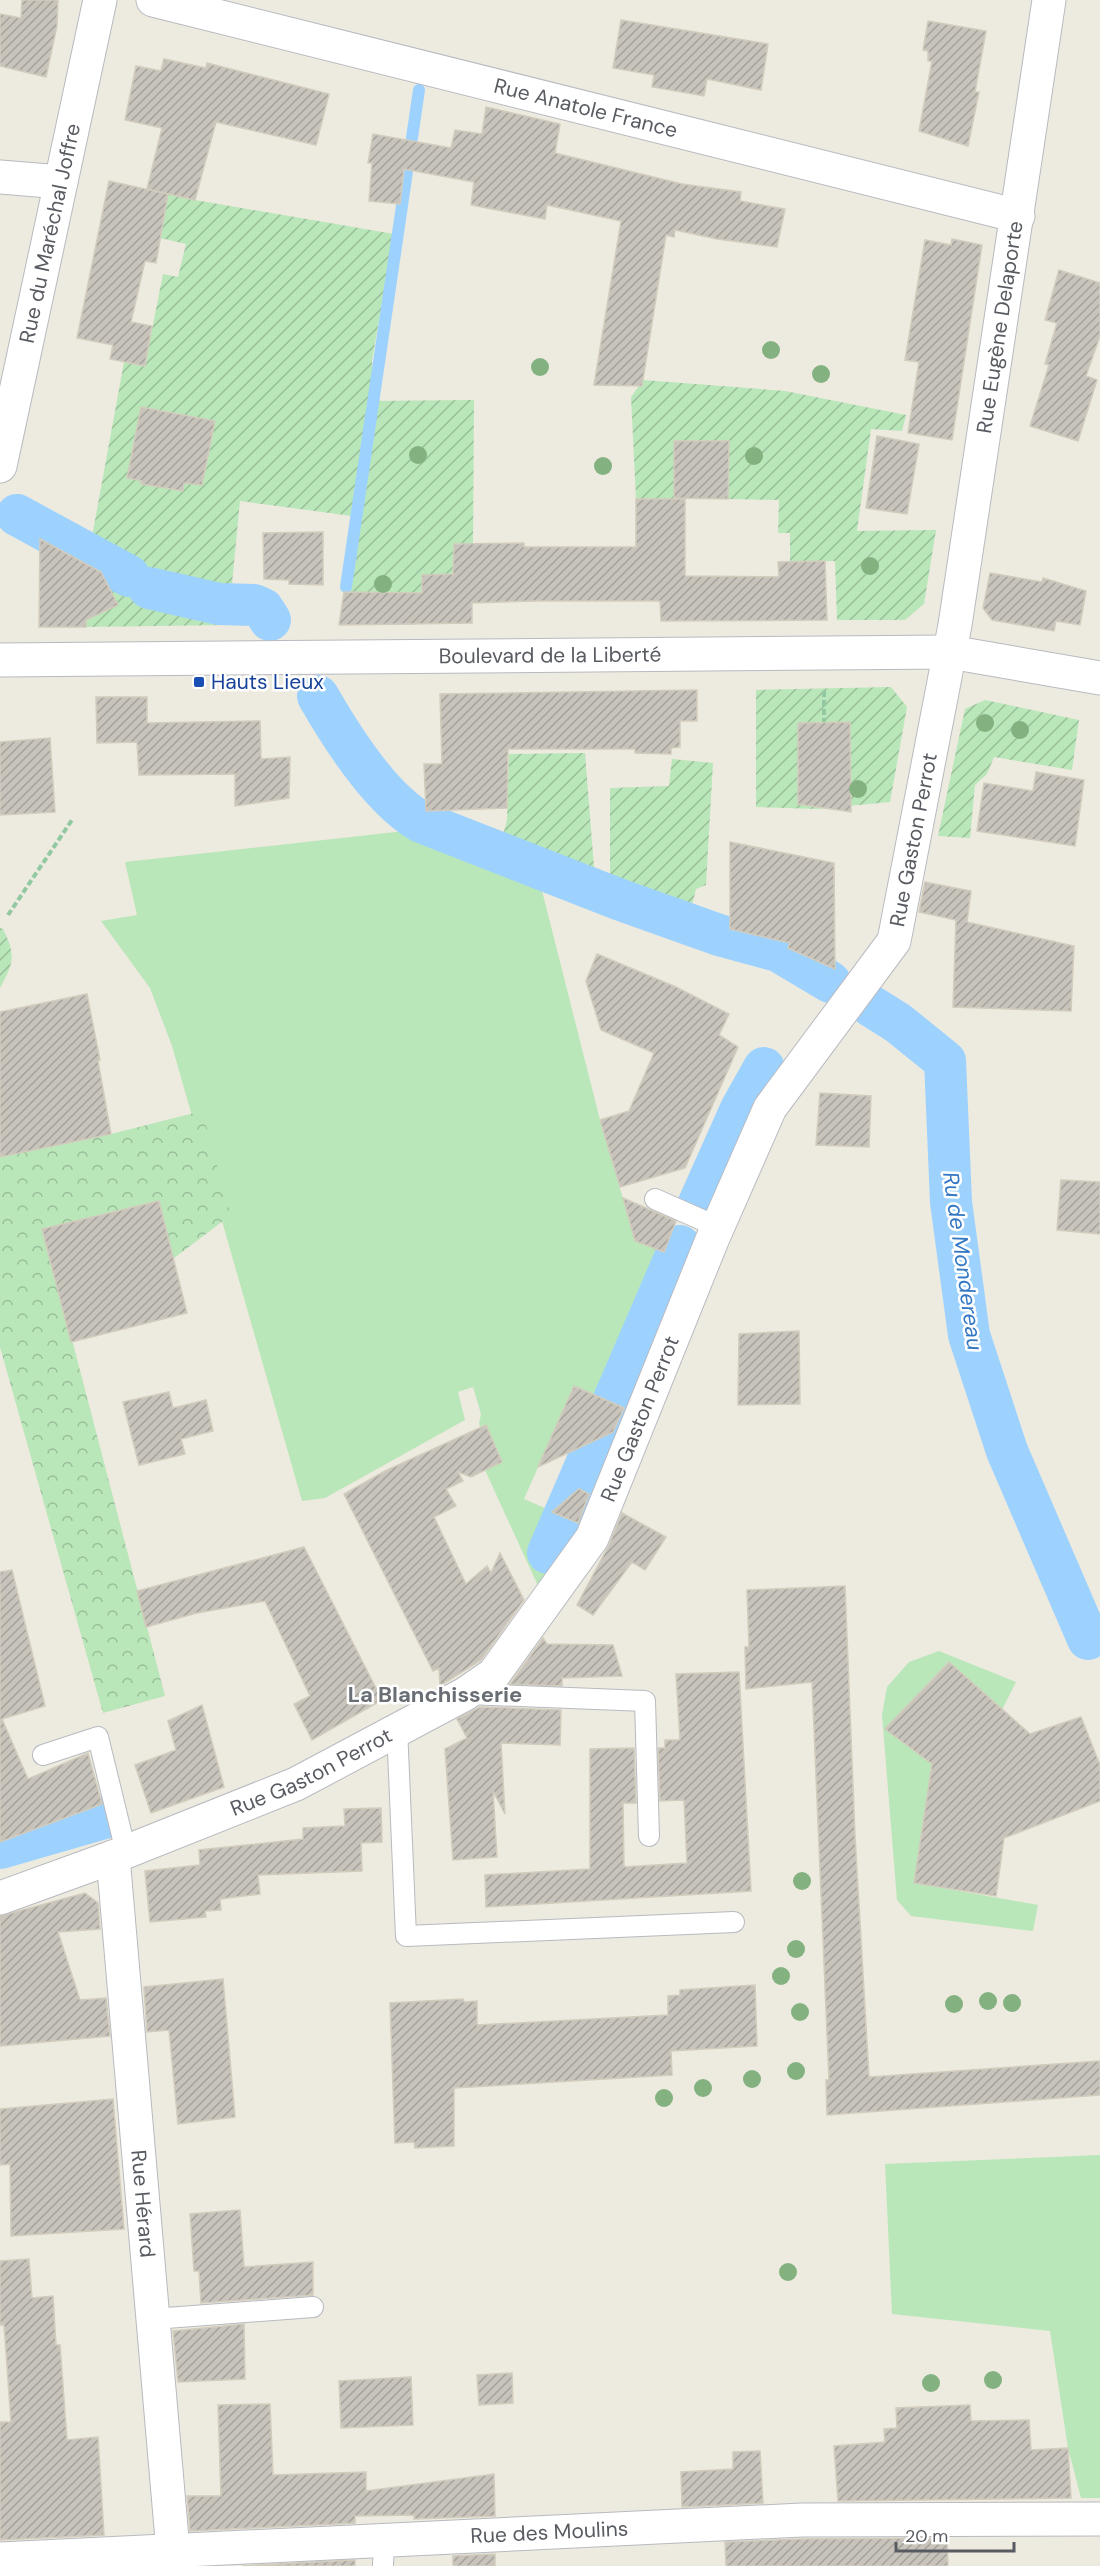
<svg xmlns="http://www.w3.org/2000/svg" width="1100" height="2566" viewBox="0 0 1100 2566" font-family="'DM Sans',sans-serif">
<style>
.grass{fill:#b9e7b9}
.forest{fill:url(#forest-crowns)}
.garden{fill:url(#garden-furrows);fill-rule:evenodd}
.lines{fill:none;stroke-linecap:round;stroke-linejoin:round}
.stream{stroke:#9dd2ff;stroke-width:12}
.canal{stroke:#9dd2ff;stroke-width:42}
.building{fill:url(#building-hatch);stroke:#d2ccbd;stroke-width:1.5}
.service-casing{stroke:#b7bac0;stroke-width:22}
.minor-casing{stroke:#b7bac0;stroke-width:35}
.tertiary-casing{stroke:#b7bac0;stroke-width:35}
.path{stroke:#92c8a2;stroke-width:4;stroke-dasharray:6 3;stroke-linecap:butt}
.service{stroke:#fff;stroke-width:20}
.minor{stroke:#fff;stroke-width:33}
.tertiary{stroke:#fff;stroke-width:33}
.tree{fill:#83b280}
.transit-dot{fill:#1a4fb4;stroke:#fff;stroke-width:2}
.labels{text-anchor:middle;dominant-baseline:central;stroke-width:5;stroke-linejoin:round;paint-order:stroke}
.street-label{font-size:21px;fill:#585c62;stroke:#fff}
.transit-label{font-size:21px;fill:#164399;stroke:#fff;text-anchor:start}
.water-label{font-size:22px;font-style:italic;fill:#3477c3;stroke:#fff}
.neighbourhood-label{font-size:22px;font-weight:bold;fill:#696e74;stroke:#fff}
</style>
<defs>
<pattern id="forest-crowns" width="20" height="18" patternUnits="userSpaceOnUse" patternTransform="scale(1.5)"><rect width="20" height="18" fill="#b9e7b9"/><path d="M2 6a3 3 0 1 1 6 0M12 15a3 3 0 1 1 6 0" fill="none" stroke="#99be9a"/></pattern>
<pattern id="garden-furrows" width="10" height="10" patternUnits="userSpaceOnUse" patternTransform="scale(1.5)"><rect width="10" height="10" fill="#b9e7b9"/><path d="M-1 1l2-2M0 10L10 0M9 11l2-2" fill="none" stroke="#99be9a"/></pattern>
<pattern id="building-hatch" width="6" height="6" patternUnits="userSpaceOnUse" patternTransform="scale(1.5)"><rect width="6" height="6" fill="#c8c4bc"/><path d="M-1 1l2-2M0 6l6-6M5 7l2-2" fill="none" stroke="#a5a29c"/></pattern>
</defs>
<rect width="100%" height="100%" fill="#edeadf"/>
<path class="grass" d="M 423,829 L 538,875 L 600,1120 L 635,1240 L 664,1252 L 600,1398 L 574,1386 L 524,1499 L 554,1512 C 544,1536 541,1541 555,1564 L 539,1588 L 485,1470 L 502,1461 L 489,1432 L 483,1434 L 479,1424 L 481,1414 L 473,1387 L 458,1392 L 465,1420 L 325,1498 L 302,1501 L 172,1046 L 150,988 L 101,921 L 137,915 L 125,862 Z
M 939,1651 L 1016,1682 L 1002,1710 L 948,1662 L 886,1729 L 932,1764 L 915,1883 L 1038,1905 L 1033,1931 L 911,1916 L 897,1900 L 882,1715 L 887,1687 L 909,1662 Z
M 1100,2155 L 1100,2498 L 1081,2498 L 1068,2448 L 1050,2331 L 892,2314 L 885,2164 Z"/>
<path class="forest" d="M 202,1111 L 231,1215 L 71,1336 L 165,1696 L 103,1713 L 0,1347 L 0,1149 L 111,1134 Z"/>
<path class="garden" d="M 155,191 L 195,200 L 394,234 L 372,361 L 374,389 L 371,401 L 474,400 L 473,544 L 454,545 L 453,574 L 422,575 L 422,624 L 396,625 L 395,601 L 362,602 L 362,592 L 344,592 L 352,516 L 240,501 L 228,625 L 86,627 L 87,564 L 124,362 L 145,365 L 163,274 L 178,277 L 186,244 L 147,235 Z
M 643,380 L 785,391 L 906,415 L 902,431 L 871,429 L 857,531 L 936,530 L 924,604 L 905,620 L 837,620 L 835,561 L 790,562 L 790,533 L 778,533 L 779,500 L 728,499 L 728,441 L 675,441 L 674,499 L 636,499 L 631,397 Z
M 891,687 L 907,707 L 890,802 L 817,809 L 756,807 L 756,690 ZM 850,722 L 850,767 L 798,766 L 798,723 Z
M 985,700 L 1079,720 L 1072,770 L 994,757 L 987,774 L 975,785 L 970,838 L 938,836 L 965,709 Z
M 585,753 L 595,880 L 501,843 L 507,820 L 509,754 Z
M 672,759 L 713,763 L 706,885 L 696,889 L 691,909 L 610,884 L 610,788 L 669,786 Z
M 0,928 L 3,929 C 16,955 14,963 0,988 Z"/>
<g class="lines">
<path class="stream" d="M 346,587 L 419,90"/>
<path class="canal" d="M 17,515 L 129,576
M 149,588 L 219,604 L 254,605 L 263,609 L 270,620
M 318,696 C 342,738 380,798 421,822 L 618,899 L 719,935 L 778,951 L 830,982
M 871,1006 L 898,1023 L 945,1061 L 951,1202 L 969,1335 L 1007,1451 L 1088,1639
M 699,1203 L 741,1109 L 764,1068
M 548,1553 L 680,1246
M 0,1848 L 104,1818"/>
</g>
<path class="building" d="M 22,0 L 58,0 L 57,26 L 46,77 L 0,66 L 0,14 L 21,18 Z
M 621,20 L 768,44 L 761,90 L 707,79 L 704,96 L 652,87 L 654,75 L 613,68 Z
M 928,21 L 986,31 L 975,92 L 979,92 L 968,146 L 919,131 L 932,61 L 928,61 L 928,51 L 923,50 Z
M 164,59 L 206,68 L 207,63 L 329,94 L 316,145 L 216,122 L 195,200 L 147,189 L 162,128 L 125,120 L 136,66 L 161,71 Z
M 486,107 L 560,124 L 555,153 L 682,184 L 741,192 L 740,201 L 785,209 L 777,247 L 717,239 L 675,230 L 674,237 L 666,235 L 642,386 L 594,385 L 621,221 L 547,205 L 545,219 L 471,205 L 474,182 L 404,169 L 400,204 L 369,201 L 372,163 L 368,163 L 373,134 L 451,148 L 455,130 L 482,134 Z
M 109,181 L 168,194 L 156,263 L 145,261 L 131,322 L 152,326 L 145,366 L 110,359 L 113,345 L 77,338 Z
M 952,239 L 982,245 L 952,440 L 908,433 L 919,362 L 905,360 L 925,240 L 951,245 Z
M 1059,270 L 1100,283 L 1100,336 L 1086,376 L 1097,380 L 1078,441 L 1030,426 L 1049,365 L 1045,364 L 1057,323 L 1045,320 Z
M 141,407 L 215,421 L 202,485 L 184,483 L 183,491 L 141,484 L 142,481 L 127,478 Z
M 877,436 L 919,444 L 907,514 L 866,508 Z
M 674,441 L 729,441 L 728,499 L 674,498 Z
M 636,499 L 685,499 L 685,576 L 779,577 L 778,562 L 825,561 L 827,620 L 661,621 L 660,601 L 534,601 L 472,603 L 472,623 L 339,625 L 344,592 L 422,593 L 422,575 L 453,574 L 454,544 L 524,543 L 524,547 L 636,547 Z
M 323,532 L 323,585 L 289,584 L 289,580 L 264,579 L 263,533 Z
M 40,539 L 101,572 L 118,605 L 86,620 L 86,627 L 39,627 Z
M 990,573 L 1042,582 L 1043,578 L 1086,591 L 1080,625 L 1056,621 L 1054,631 L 992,620 L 983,608 Z
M 697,690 L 697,721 L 680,721 L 680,747 L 671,748 L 671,754 L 635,753 L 635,749 L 508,749 L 507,808 L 426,811 L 424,764 L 442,764 L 440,694 Z
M 96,697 L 147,697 L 147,723 L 260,721 L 261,759 L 290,757 L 289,798 L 235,806 L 235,774 L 139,775 L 137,742 L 97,743 Z
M 850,722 L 851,812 L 798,804 L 798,723 Z
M 50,738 L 55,812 L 0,815 L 0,742 Z
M 1036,772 L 1084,780 L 1075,846 L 977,831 L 984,783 L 1033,791 Z
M 730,842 L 834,863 L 835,969 L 788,948 L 790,943 L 730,929 Z
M 925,882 L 971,891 L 967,922 L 1074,946 L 1071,1011 L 953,1007 L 956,920 L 919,912 Z
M 597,954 L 676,987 L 729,1014 L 719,1035 L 738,1047 L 685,1168 L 620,1187 L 600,1120 L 629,1111 L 654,1053 L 601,1030 L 586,981 Z
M 87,994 L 100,1060 L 98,1061 L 111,1134 L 0,1157 L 0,1012 Z
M 820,1093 L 871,1096 L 869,1147 L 816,1145 Z
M 1061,1180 L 1100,1182 L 1100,1234 L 1057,1230 Z
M 623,1198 L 676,1221 L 664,1252 L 635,1241 Z
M 159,1201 L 187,1313 L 71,1342 L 42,1229 Z
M 799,1331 L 800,1404 L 738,1405 L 739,1334 Z
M 574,1386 L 624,1408 L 613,1432 L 538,1467 Z
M 169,1392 L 173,1408 L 206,1400 L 213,1431 L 181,1439 L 185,1454 L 139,1465 L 123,1402 Z
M 486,1425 L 502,1462 L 471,1477 L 458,1472 L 463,1481 L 446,1489 L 456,1506 L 434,1517 L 466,1584 L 487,1566 L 491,1573 L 500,1553 L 524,1600 L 481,1660 L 440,1686 L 439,1668 L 433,1671 L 344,1494 L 385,1471 Z
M 579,1489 L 589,1494 L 578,1523 L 552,1512 Z
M 622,1513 L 666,1537 L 645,1570 L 632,1562 L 593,1615 L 577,1605 L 609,1545 Z
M 304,1547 L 382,1700 L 312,1740 L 294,1704 L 310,1696 L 265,1601 L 197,1613 L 146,1627 L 137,1591 Z
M 12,1570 L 45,1706 L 2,1719 L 28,1779 L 88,1753 L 102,1804 L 0,1842 L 0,1572 Z
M 845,1586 L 855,1836 L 869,2077 L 1100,2061 L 1100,2095 L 827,2115 L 826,2080 L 829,2080 L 812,1682 L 746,1689 L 745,1647 L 749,1647 L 747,1590 Z
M 543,1638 L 547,1644 L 613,1645 L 622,1676 L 562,1678 L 562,1686 L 510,1684 Z
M 949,1662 L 1030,1734 L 1081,1717 L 1100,1765 L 1100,1801 L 1004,1838 L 996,1896 L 914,1883 L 932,1764 L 885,1729 Z
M 739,1672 L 751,1891 L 486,1907 L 485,1875 L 590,1869 L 590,1749 L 634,1748 L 636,1803 L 623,1803 L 624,1867 L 687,1863 L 684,1800 L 660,1801 L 658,1748 L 665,1748 L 665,1740 L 680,1740 L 676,1674 Z
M 202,1705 L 224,1787 L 151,1813 L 135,1765 L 176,1750 L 168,1721 Z
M 480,1707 L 561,1710 L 560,1745 L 501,1743 L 505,1814 L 493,1791 L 497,1857 L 453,1860 L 445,1749 L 467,1738 L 457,1719 Z
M 381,1808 L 382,1842 L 361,1843 L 362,1871 L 258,1875 L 260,1894 L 220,1899 L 221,1910 L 205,1911 L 206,1917 L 150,1922 L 145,1871 L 200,1865 L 199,1850 L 303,1839 L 303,1828 L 345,1826 L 344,1809 Z
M 85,1893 L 98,1903 L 100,1929 L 58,1932 L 80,2000 L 106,1998 L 110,2036 L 0,2046 L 0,1916 Z
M 223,1979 L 235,2117 L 178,2124 L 169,2030 L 147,2032 L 144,1987 Z
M 755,1985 L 757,2046 L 671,2051 L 672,2075 L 454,2088 L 454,2146 L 415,2148 L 414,2142 L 395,2143 L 390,2003 L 463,1999 L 464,2002 L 477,2001 L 477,2025 L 668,2015 L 668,1996 L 680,1995 L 680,1990 Z
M 113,2099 L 124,2229 L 11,2236 L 10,2164 L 0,2165 L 0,2109 Z
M 240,2210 L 244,2267 L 313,2262 L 313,2295 L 201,2303 L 199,2271 L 194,2271 L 190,2214 Z
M 29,2259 L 32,2298 L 53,2296 L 56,2345 L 60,2345 L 67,2440 L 98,2437 L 104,2535 L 0,2540 L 0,2422 L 11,2422 L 4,2325 L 0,2325 L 0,2261 Z
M 244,2324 L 245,2379 L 178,2382 L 173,2331 Z
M 512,2373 L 513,2403 L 479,2405 L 477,2375 Z
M 411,2377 L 413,2425 L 341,2428 L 339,2381 Z
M 270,2404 L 273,2475 L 366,2472 L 366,2491 L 494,2474 L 495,2516 L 414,2519 L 414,2515 L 355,2516 L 355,2523 L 190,2531 L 187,2496 L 221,2496 L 218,2405 Z
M 970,2405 L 971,2421 L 1029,2420 L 1031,2450 L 1068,2448 L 1071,2498 L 838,2501 L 834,2446 L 885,2442 L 884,2429 L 897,2428 L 896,2408 Z
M 760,2451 L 763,2503 L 682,2507 L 681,2472 L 733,2469 L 733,2452 Z
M 947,2538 L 948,2566 L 726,2566 L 725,2542 L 802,2539 Z
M 495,2554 L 495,2566 L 453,2566 L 453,2556 Z
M 355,2560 L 355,2566 L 242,2566 Z"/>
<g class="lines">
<g class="service-casing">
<path id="service" d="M 655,1199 L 718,1227
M 467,1694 L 645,1701 L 649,1836
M 397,1728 L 406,1936 L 734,1922
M 43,1755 L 98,1737 L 126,1852
M 153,2319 L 313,2307
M 383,2566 L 384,2540"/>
</g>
<g class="minor-casing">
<g id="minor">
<path id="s1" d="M 153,0 L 1018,216"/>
<path d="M 0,177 L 61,182"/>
<path id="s2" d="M 0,466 L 100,0"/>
<path id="s3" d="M 113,1857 L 173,2551"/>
<path id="s4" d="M 0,1898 L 113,1857 L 296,1784 L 465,1694 L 494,1674 L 592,1538 L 712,1240 L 770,1108 L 894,941 L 955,625 L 1049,0"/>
<path id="s5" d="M 0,2559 L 802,2520 L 1100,2519"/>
</g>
</g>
<g class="tertiary-casing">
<g id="tertiary">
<path id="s6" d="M 0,660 L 950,652 L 1100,678"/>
</g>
</g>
<path class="path" d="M 824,691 L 824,722
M 8,915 L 72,820"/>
<use href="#service" class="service"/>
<use href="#minor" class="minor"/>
<use href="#tertiary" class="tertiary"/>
</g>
<g class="tree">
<circle cx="771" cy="350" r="9"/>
<circle cx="540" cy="367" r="9"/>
<circle cx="821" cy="374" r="9"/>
<circle cx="418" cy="455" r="9"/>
<circle cx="754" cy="456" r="9"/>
<circle cx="603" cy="466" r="9"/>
<circle cx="870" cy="566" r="9"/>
<circle cx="383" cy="584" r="9"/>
<circle cx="985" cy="723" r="9"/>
<circle cx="1020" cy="730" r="9"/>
<circle cx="858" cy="789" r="9"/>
<circle cx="802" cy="1881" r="9"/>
<circle cx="796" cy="1949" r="9"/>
<circle cx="781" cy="1976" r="9"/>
<circle cx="988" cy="2001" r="9"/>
<circle cx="1012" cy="2003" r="9"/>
<circle cx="954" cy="2004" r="9"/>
<circle cx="800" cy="2012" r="9"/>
<circle cx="796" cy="2071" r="9"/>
<circle cx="752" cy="2079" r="9"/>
<circle cx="703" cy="2088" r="9"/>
<circle cx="664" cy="2098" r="9"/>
<circle cx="788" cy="2272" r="9"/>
<circle cx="993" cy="2380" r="9"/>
<circle cx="931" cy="2383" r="9"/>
</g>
<rect class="transit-dot" x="193" y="676" width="12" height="12" rx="3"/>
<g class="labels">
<g class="street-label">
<text stroke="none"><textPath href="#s1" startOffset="446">Rue Anatole France</textPath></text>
<text stroke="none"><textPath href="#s2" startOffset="238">Rue du Maréchal Joffre</textPath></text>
<text stroke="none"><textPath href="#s4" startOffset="2008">Rue Eugène Delaporte</textPath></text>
<text stroke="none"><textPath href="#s6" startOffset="550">Boulevard de la Liberté</textPath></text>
<text stroke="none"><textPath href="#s4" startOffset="1488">Rue Gaston Perrot</textPath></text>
<text stroke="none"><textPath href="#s4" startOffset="840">Rue Gaston Perrot</textPath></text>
<text stroke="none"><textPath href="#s4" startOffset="336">Rue Gaston Perrot</textPath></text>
<text stroke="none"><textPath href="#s3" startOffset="348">Rue Hérard</textPath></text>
<text stroke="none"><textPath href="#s5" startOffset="550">Rue des Moulins</textPath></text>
</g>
<g class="transit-label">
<text x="211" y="682">Hauts Lieux</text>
</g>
<g class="water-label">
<text transform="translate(963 1261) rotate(82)">Ru de Mondereau</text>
</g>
<g class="neighbourhood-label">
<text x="435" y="1694">La Blanchisserie</text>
</g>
</g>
<path d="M896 2542v9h118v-9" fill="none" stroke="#585c62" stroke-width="3"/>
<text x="905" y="2542" font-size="18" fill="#585c62" stroke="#ffffff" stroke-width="4.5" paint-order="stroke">20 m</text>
</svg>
